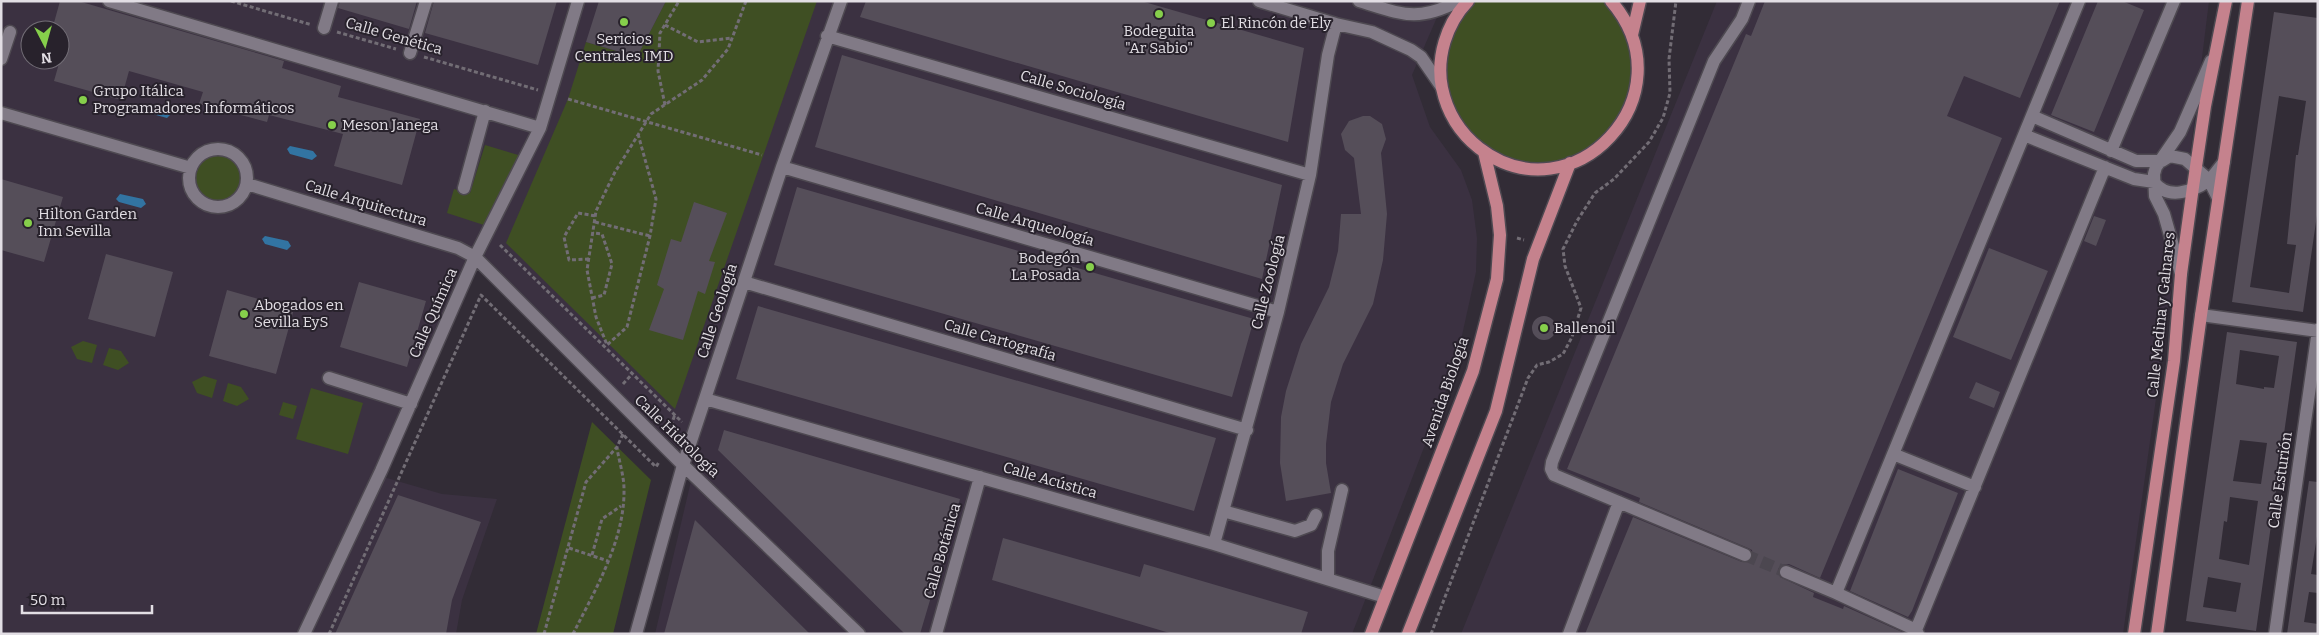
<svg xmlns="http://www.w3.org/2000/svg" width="2319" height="635" viewBox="0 0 2319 635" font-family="Bitter,serif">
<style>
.built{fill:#3b3141;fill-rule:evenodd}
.green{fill:#3f4f23}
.water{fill:#3274a2}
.building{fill:#554e59;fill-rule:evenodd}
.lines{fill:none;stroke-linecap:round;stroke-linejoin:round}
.minor-tunnel{stroke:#4c4750;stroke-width:12;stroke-dasharray:12 6;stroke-linecap:butt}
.minor-casing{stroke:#4e4951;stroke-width:15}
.major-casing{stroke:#4e4951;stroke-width:15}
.path{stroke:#726d75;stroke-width:3;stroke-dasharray:4 2.5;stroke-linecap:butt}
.minor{stroke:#817a86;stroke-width:12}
.major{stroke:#c5828d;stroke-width:12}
.poi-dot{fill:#86cf4b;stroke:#28222c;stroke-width:2}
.labels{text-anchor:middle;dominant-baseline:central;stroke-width:4;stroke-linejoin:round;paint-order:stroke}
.poi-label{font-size:15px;fill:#e2dee4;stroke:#28222c;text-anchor:start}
.street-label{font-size:15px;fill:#e2dee4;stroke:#28222c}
</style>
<rect width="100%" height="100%" fill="#322c36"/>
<path class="built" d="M 1,1 L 1444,1 L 1412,75 L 1430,127 L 1461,170 L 1472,200 L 1477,238 L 1476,272 L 1455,367 L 1352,634 L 655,634 L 695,464 L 475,257 L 380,476 L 442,494 L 497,499 L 462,600 L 456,634 L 1,634 ZM 30,30 L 60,30 L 60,60 L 30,60 Z
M 1717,1 L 2209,1 L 2190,156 L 2123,634 L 1461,634 Z"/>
<path class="green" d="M 666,1 L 817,1 L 675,409 L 506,243 L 568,99 L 586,42 L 637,57 Z
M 1468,1 L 1611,1 L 1632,35 L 1632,104 L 1587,156 L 1526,167 L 1464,134 L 1440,68 Z
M 485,145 L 525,157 L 490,227 L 447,213 L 454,189 L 470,193 Z
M189 178a29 29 0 1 1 58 0a29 29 0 1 1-58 0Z
M 83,341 L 97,345 L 92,363 L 77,359 L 71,347 Z
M 109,348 L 121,351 L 129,363 L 118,370 L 103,365 Z
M 204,376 L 217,380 L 212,398 L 197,393 L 192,382 Z
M 228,383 L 241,387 L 249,399 L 237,406 L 223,401 Z
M 311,388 L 363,403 L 348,454 L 296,439 Z
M 283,402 L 297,406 L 293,419 L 279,415 Z
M 592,422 L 651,480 L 613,634 L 536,634 Z"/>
<path class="water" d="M 145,104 L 169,109 L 171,114 L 167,118 L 145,112 L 142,109 Z
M 290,146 L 313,151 L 317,156 L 312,160 L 290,154 L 287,149 Z
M 120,194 L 143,199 L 146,204 L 141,208 L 119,202 L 116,199 Z
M 265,236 L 288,241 L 291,246 L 287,250 L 265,244 L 262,239 Z"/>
<path class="building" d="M 60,1 L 78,1 L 284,61 L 282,68 L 341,86 L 338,97 L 420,119 L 402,185 L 334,166 L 343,134 L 269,115 L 267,122 L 199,104 L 203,92 L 129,71 L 121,100 L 54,81 L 60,60 L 60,30 L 52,30 Z
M 340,1 L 417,1 L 409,29 L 338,8 Z
M 434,1 L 557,1 L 538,65 L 425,33 Z
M 599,1 L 666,1 L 637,57 L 586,42 Z
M 866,1 L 1141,1 L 1304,48 L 1288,142 L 860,17 Z
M 1765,1 L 2060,1 L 2020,98 L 1964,76 L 1947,116 L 2002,138 L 1820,578 L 1789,564 L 1782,565 L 1778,569 L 1780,577 L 1814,593 L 1813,597 L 1843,609 L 1844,606 L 1902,632 L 1585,634 L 1633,517 L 1742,562 L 1750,562 L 1753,558 L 1752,550 L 1748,548 L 1639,502 L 1640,498 L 1567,469 L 1746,34 L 1751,36 Z
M 2098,1 L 2122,1 L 2144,10 L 2094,132 L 2051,115 Z
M 2274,12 L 2318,18 L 2318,208 L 2303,312 L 2232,302 ZM 2279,96 L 2306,101 L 2298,155 L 2296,155 L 2287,244 L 2296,245 L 2289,293 L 2250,287 Z
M 842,55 L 1282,185 L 1262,279 L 815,147 Z
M 1363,116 L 1370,116 L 1382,124 L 1386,139 L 1381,153 L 1387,214 L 1383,260 L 1373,304 L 1343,364 L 1331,402 L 1326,444 L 1326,463 L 1331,493 L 1286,501 L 1280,463 L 1281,417 L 1286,391 L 1301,344 L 1329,287 L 1338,251 L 1341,214 L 1361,214 L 1354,158 L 1345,150 L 1341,134 L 1349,121 Z
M 1,179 L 63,197 L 44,262 L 1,250 Z
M 797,187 L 1254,319 L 1232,397 L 774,265 Z
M 694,202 L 727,213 L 709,261 L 715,262 L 705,294 L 698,291 L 683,340 L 649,330 L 664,289 L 657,285 L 671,239 L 681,242 Z
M 2094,216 L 2106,220 L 2096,246 L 2084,241 Z
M 1989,248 L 2048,271 L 2011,360 L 1953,337 Z
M 106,254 L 173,272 L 155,337 L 88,319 Z
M 359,282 L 426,301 L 407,367 L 340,347 Z
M 227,290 L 294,309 L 276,374 L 209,356 Z
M 758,306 L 1216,438 L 1194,511 L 736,379 Z
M1532 328a12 12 0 1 1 24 0a12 12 0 1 1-24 0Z
M 2227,332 L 2297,342 L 2256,631 L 2186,621 ZM 2240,350 L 2279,356 L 2274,388 L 2264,387 L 2264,389 L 2236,384 ZM 2240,440 L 2267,443 L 2261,484 L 2233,481 ZM 2230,497 L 2258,501 L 2249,565 L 2219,559 L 2224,521 L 2227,522 ZM 2208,577 L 2241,583 L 2236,612 L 2203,607 Z
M 1976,382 L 2000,392 L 1994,408 L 1969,398 Z
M 724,430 L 960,499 L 920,634 L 905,634 L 718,450 Z
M 1898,469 L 1958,493 L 1912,611 L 1908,617 L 1850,591 Z
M 2309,481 L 2318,482 L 2318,530 L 2311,574 L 2318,575 L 2318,593 L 2309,592 L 2304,622 L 2318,624 L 2318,634 L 2287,634 Z
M 398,495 L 481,522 L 452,600 L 446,634 L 335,634 Z
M 695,520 L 810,634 L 664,634 Z
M 1003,538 L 1140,577 L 1144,564 L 1308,612 L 1301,634 L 1173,634 L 992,580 Z"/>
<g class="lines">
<path class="minor-tunnel" d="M 1745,555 L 1786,572"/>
<g class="minor-casing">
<path id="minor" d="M 109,1 L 540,128
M 1259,1 L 1336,24 L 1372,32 L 1411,50 L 1421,57 L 1441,86
M 1359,1 C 1402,14 1416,23 1459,1
M 324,28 L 332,1
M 827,36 L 1310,175
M 410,53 L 426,1
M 1,59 L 10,32
M 1,113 L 191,168
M 2032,116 L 2136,161 L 2162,161 L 2170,156 L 2185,159 L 2209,180 L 2218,198
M 2024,135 L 2134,179 L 2154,182 C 2167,200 2192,192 2208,181 C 2214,176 2219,168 2224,162
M189 178a29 29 0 1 1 58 0a29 29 0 1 1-58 0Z
M 2111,151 L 2174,1
M 782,167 L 1278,312
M 247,184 L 458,248 L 475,257 L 683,465 L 859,634
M 464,188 L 485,111
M 2181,274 L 2164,214 L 2155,196 L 2154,174 L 2156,167 L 2180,132 L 2211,61
M 744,282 L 1247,430
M 2201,315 L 2318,331
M 329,378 L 411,404
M 705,399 L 1214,544 L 1385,597
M 1893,454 L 1975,487
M 1223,511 L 1295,531 L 1311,525 L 1316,515
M 1214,544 L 1278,312 L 1310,175 L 1328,55 L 1336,24
M 1745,555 L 1554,475 L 1551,469 L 1552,462 L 1714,61 L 1742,19 L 1749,1
M 1786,572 L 1836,593 L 2079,1
M 1328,579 L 1328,551 L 1342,490
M 1836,593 L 1916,630 L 1918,634
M 1916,630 L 2105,167
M 304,634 L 381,471 L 475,257 L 540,128 L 578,1
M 636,634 L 683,465 L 782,167 L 841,1
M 936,634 L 980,477
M 1569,634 L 1619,502
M 2275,634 L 2318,330"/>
</g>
<g class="major-casing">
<path id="major" d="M 1468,1 C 1446,24 1436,58 1442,88 C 1447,112 1460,133 1479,148 C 1572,220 1692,95 1611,1
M 1632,35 L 1640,1
M 1371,634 L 1473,371 L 1497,279 L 1500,235 L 1497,206 L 1484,152
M 1408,634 L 1496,411 L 1533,259 L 1570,163
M 2134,634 L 2174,361 L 2181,274 L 2193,187 L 2205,106 L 2226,1
M 2157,634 L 2201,315 L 2248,1"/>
</g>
<path class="path" d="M 231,1 L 312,25
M 665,25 L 698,42 L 732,38
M 337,32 L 396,49
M 424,57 L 538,90
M 568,99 L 762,155
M 665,105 L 658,71 L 660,33 L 679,1
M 638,134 L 656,199 L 650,236 L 627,327 L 607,345 L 596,317 L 587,270 L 596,211 L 615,172 L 651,114 L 702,80 L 728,49 L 746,1
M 595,222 L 650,236
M 1517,238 L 1524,240
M 500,245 L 682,422
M 589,259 L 569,260 L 564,237 L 578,213 L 596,216
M 592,298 L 604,295 L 612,264 L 602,234 L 593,233
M 623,384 L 632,374
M 669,432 L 675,414
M 569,548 L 608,561
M 592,555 L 602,519 L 621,506
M 329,634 L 481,295 L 656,467 L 659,462
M 544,634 L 586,482 L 617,447 L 623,434
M 573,634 C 595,590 625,540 624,489 C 624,476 619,461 617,448
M 1431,634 L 1528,378 L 1537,365 L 1549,362 L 1563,354 L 1572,337 L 1581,308 L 1565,266 L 1563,249 L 1577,221 L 1595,193 L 1614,179 L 1649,142 L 1663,118 L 1670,93 L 1669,59 L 1676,1"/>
<use href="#minor" class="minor"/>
<use href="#major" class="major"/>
</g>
<g class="poi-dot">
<circle cx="1159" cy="14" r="5"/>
<circle cx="624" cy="22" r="5"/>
<circle cx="1211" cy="23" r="5"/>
<circle cx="83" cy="100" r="5"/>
<circle cx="332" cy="125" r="5"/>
<circle cx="28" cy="223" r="5"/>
<circle cx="1090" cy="267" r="5"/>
<circle cx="244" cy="314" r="5"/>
<circle cx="1544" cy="328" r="5"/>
</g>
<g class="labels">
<g class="poi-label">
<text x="1221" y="23">El Rincón de Ely</text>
<text x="1159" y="31" text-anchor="middle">Bodeguita<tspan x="1159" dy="17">"Ar Sabio"</tspan></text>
<text x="624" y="39" text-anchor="middle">Sericios<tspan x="624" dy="17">Centrales IMD</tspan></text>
<text x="93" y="91">Grupo Itálica<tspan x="93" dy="17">Programadores Informáticos</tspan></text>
<text x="342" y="125">Meson Janega</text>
<text x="38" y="214">Hilton Garden<tspan x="38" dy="17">Inn Sevilla</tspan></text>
<text x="1080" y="258" text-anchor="end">Bodegón<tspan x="1080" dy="17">La Posada</tspan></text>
<text x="254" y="305">Abogados en<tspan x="254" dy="17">Sevilla EyS</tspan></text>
<text x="1554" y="328">Ballenoil</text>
</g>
<g class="street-label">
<text transform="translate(394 36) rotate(16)">Calle Genética</text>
<text transform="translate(1073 90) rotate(16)">Calle Sociología</text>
<text transform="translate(366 203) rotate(17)">Calle Arquitectura</text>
<text transform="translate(1035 224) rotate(16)">Calle Arqueología</text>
<text transform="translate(1268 282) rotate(-76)">Calle Zoología</text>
<text transform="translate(717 311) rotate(-72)">Calle Geología</text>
<text transform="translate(433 313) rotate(-66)">Calle Química</text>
<text transform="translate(2161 315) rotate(-84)">Calle Medina y Galnares</text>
<text transform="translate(1000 340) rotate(16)">Calle Cartografía</text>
<text transform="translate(1445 392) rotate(-71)">Avenida Biología</text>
<text transform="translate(677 436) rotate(44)">Calle Hidrología</text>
<text transform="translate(1050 480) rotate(16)">Calle Acústica</text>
<text transform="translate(2280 480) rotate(-82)">Calle Esturión</text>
<text transform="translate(942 551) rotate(-74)">Calle Botánica</text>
</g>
</g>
<rect width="2319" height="635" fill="none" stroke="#e2dee4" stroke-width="5"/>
<g transform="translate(45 45) rotate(174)"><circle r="24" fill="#28222c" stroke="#726d76"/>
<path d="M0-4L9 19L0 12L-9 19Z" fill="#86cf4b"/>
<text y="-8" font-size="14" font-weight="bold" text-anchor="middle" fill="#e2dee4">N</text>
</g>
<path d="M22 605v8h130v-8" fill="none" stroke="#e2dee4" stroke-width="2.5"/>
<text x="30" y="605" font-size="15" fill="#e2dee4" stroke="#28222c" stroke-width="4" paint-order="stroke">50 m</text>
</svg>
